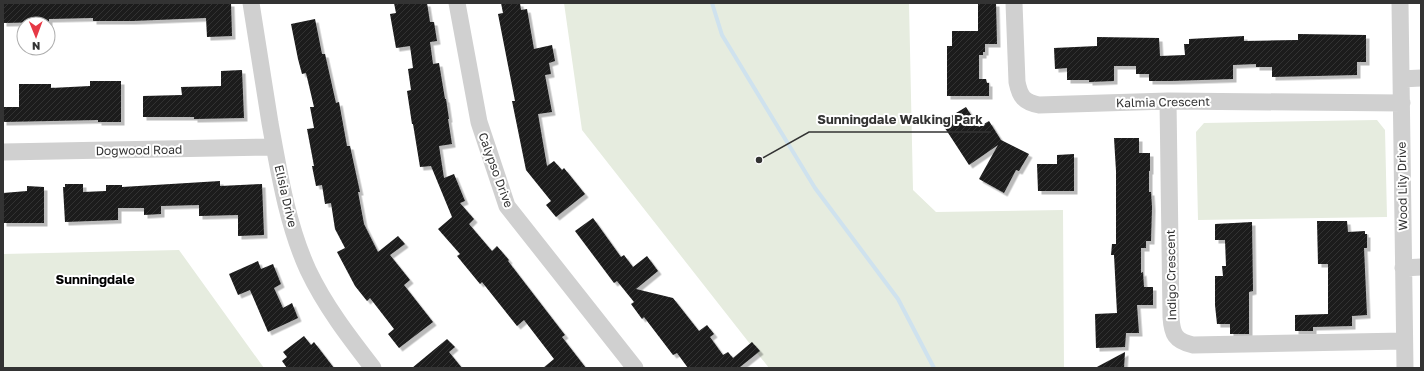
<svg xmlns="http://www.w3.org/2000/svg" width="1424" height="371" viewBox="0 0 1424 371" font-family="'Golos Text',sans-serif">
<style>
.park{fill:#e6ecdf}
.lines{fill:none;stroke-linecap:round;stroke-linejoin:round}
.stream{stroke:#cfe2ee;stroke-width:4}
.building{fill:url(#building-hatch);filter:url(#shadow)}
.minor{stroke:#d0d0d0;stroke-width:17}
.labels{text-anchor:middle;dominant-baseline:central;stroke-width:4;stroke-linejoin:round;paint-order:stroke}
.street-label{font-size:12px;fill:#333;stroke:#fff}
.neighbourhood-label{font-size:13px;font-weight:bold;fill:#000;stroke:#fff}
.leader{fill:none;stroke:#333;stroke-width:1.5}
.callout-dot{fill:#333;stroke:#fff;stroke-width:1.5}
.callout-label{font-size:13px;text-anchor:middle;font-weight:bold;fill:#333;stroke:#fff;stroke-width:4;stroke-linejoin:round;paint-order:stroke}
</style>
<defs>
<pattern id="building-hatch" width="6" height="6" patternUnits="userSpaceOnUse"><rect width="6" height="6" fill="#1a1a1a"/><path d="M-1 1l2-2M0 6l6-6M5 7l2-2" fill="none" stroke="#333"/></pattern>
<filter id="shadow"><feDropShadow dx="3.5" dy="3.5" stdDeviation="0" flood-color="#0004"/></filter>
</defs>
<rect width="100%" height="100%" fill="#fff"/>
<path class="park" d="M 564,3 L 909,3 L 913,190 L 936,212 L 1063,210 L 1064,368 L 769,368 L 582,130 Z
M 1377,120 L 1385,130 L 1387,217 L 1198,220 L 1196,132 L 1204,123 Z
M 179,250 L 264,368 L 3,368 L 3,254 Z"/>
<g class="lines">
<path class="stream" d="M 712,3 L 722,35 L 815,188 L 898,299 L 934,368"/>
</g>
<path class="building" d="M 3,3 L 231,3 L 232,36 L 207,37 L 206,18 L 132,21 L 93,21 L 93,18 L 49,19 L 49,22 L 3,23 Z
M 394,3 L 427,3 L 430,22 L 434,22 L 437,41 L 430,42 L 433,64 L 439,63 L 445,99 L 446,99 L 449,119 L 448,119 L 452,144 L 439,146 L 444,178 L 454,174 L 465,201 L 460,203 L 474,219 L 469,224 L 492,251 L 497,246 L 509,260 L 508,261 L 565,335 L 562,337 L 586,368 L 543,368 L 554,359 L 524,320 L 517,326 L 482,282 L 480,284 L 457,256 L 460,254 L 438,229 L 452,217 L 431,166 L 420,167 L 413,124 L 412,124 L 407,91 L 411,90 L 408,69 L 413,68 L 410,46 L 396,48 L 390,14 L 396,13 Z
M 501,3 L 520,3 L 521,10 L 527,9 L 534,49 L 552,45 L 555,61 L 549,63 L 551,74 L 545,75 L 552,112 L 538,114 L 547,166 L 554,161 L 562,170 L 564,168 L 585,194 L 556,217 L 546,205 L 551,201 L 526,170 L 512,101 L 515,101 L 498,14 L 503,13 Z
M 978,3 L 996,3 L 997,44 L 985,44 L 985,52 L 983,52 L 983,55 L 979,55 L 979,79 L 986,79 L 987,83 L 989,83 L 989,96 L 947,96 L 947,46 L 952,46 L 952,31 L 978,31 Z
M 315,19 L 322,54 L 325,54 L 336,103 L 339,102 L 347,146 L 350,146 L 360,192 L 358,192 L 364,224 L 378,252 L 398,236 L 405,244 L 390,255 L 410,280 L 404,285 L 433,322 L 399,348 L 388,334 L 394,329 L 370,298 L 367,301 L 355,286 L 337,252 L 345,248 L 335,229 L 331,203 L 325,204 L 322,185 L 316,186 L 312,166 L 314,166 L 307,129 L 314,128 L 310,107 L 314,107 L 306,73 L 302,74 L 298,59 L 291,24 Z
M 1298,34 L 1366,35 L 1366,62 L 1357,62 L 1357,75 L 1272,77 L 1272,67 L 1256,67 L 1256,64 L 1233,65 L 1233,79 L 1170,81 L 1149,81 L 1149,74 L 1136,74 L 1136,66 L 1114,66 L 1114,81 L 1089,82 L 1089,80 L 1067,80 L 1067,68 L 1055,69 L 1054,48 L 1097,46 L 1097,37 L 1159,38 L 1160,56 L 1185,55 L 1184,44 L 1189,44 L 1189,39 L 1244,36 L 1244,41 L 1298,40 Z
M 242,70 L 244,118 L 194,119 L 194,117 L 143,117 L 143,96 L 182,95 L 181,87 L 221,86 L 221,71 Z
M 90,81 L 121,81 L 121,122 L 98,122 L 98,120 L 3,122 L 3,107 L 19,107 L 19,84 L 51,84 L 51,88 L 90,86 Z
M 966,107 L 979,127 L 989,121 L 1001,140 L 1029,154 L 1019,171 L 1016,170 L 1004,193 L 979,179 L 998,145 L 969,165 L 941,122 Z
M 1114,138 L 1139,138 L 1139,153 L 1150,153 L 1150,171 L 1149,171 L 1149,192 L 1151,192 L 1152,207 L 1151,241 L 1146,241 L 1146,248 L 1141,248 L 1141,273 L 1143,272 L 1144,287 L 1153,287 L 1153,305 L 1137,305 L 1139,333 L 1126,333 L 1125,347 L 1096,348 L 1095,314 L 1117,313 L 1114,255 L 1111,255 L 1112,244 L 1116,244 L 1116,171 Z
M 1074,154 L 1074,191 L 1038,191 L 1037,164 L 1057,164 L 1057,155 Z
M 220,181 L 220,186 L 262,184 L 264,235 L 238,236 L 238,215 L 199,216 L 199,205 L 161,206 L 161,214 L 144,215 L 144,208 L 118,208 L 118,220 L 65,222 L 63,187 L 65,187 L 65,184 L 83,184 L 83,192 L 106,191 L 106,185 L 122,185 L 122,187 Z
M 27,186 L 44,187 L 44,223 L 3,223 L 3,193 L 27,191 Z
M 593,218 L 621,257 L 624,255 L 633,267 L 647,256 L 658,271 L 636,289 L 673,298 L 699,331 L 707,325 L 714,334 L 710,337 L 723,355 L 728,352 L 733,358 L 752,342 L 760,351 L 740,367 L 741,368 L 688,368 L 677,353 L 673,355 L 644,317 L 642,319 L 631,304 L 634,302 L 617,281 L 614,283 L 575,231 Z
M 1317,221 L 1347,221 L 1348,232 L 1365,231 L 1365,234 L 1367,234 L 1367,248 L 1364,248 L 1367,315 L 1352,316 L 1352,326 L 1313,327 L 1313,331 L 1295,331 L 1295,315 L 1328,314 L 1328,264 L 1318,264 Z
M 1252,222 L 1253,291 L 1249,292 L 1249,334 L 1230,334 L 1230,324 L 1217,324 L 1215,305 L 1215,276 L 1223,276 L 1222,266 L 1226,266 L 1225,240 L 1215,240 L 1215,224 Z
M 258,261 L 261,269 L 273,264 L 281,284 L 274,288 L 283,308 L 292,303 L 298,318 L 268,332 L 250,290 L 238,295 L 229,274 Z
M 304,336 L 311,345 L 314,342 L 334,368 L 287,368 L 282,361 L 287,357 L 283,352 Z
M 447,339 L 455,347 L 449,352 L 462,368 L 412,368 Z
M 1125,352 L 1124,368 L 1095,368 Z"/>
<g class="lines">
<path class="minor" d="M 251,3 C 257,43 264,83 270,123 C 279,172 287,224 308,270 C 325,306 349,337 373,368
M 457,3 L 479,122 L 507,206 L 635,368
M 1014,3 L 1017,82 C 1020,97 1024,102 1039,105 L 1168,101 L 1402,103
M 1400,3 L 1405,368
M 1401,79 L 1421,78
M 1168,101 L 1171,317 C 1172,334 1175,341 1193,345 L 1404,341
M 3,152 L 274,147
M 1403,268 L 1421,267"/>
</g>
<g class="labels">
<g class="street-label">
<text transform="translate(1163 102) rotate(-1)">Kalmia Crescent</text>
<text transform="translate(139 150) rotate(-1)">Dogwood Road</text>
<text transform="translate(496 170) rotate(70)">Calypso Drive</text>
<text transform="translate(1402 186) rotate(-91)">Wood Lily Drive</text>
<text transform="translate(286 196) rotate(77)">Elisia Drive</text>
<text transform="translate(1171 275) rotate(-91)">Indigo Crescent</text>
</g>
<g class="neighbourhood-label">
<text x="95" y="279">Sunningdale</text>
</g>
</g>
<path class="leader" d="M759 160L809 132H991"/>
<circle class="callout-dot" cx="759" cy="160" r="4"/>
<g class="callout-label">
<text x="900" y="124">Sunningdale Walking Park</text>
</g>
<rect width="1424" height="371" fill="none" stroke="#333333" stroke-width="8"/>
<g transform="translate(36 36) rotate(179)"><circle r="19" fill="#ffffff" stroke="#adadad"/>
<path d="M0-3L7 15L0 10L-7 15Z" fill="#e63946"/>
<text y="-6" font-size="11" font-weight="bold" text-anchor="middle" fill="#333333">N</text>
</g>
</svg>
